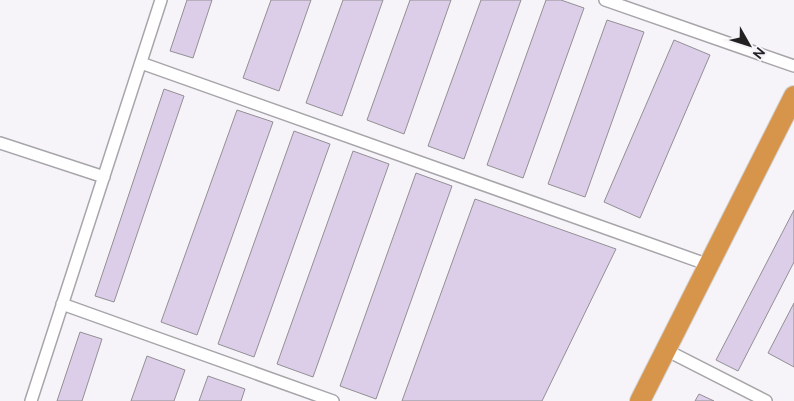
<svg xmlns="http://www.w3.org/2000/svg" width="794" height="401" viewBox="0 0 794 401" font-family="Ubuntu,sans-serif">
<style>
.building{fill:#dccde8;stroke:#929094}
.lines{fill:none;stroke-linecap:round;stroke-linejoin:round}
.street-casing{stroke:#a8a5aa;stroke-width:14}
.highway-casing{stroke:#d3d3d3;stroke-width:22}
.street{stroke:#fff;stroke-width:11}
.highway{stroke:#d7954c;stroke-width:20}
</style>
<rect width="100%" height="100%" fill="#f7f4f9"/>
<path class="building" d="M 187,0 L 212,0 L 193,58 L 170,51 Z
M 271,0 L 311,0 L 279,91 L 243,78 Z
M 343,0 L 383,0 L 342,116 L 306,103 Z
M 410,0 L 451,0 L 404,134 L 367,120 Z
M 481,0 L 521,0 L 464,159 L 428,146 Z
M 546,0 L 561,0 L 584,8 L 523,178 L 487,165 Z
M 607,20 L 644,32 L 585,197 L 548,184 Z
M 674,40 L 710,55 L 640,218 L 604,202 Z
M 164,89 L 184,96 L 114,302 L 95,296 Z
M 237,110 L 273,122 L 197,335 L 161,322 Z
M 294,131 L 330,144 L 254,357 L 218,344 Z
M 353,151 L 389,164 L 313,377 L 277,364 Z
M 416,173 L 452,186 L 376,399 L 340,386 Z
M 475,199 L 616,249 L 542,401 L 402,401 Z
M 794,210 L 794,262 L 738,371 L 716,360 Z
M 794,303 L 794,367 L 768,353 Z
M 80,332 L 102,339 L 82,401 L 57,401 Z
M 147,356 L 185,370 L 174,401 L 131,401 Z
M 208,376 L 245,389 L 241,401 L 199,401 Z
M 699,394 L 714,401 L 695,401 Z"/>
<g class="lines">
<g class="street-casing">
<path id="street" d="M 605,0 L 794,66
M 141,63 L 709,265
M 0,143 L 104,177
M 62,304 L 333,401
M 666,350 L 766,401
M 31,401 L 161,0"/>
</g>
<g class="highway-casing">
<path id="highway" d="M 640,401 L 794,96"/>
</g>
<use href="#street" class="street"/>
<use href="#highway" class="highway"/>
</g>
<g transform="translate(749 45) rotate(129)" stroke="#f7f4f9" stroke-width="4" paint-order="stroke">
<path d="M0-4L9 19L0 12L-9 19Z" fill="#232223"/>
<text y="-8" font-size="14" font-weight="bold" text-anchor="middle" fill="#232223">N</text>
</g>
</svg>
